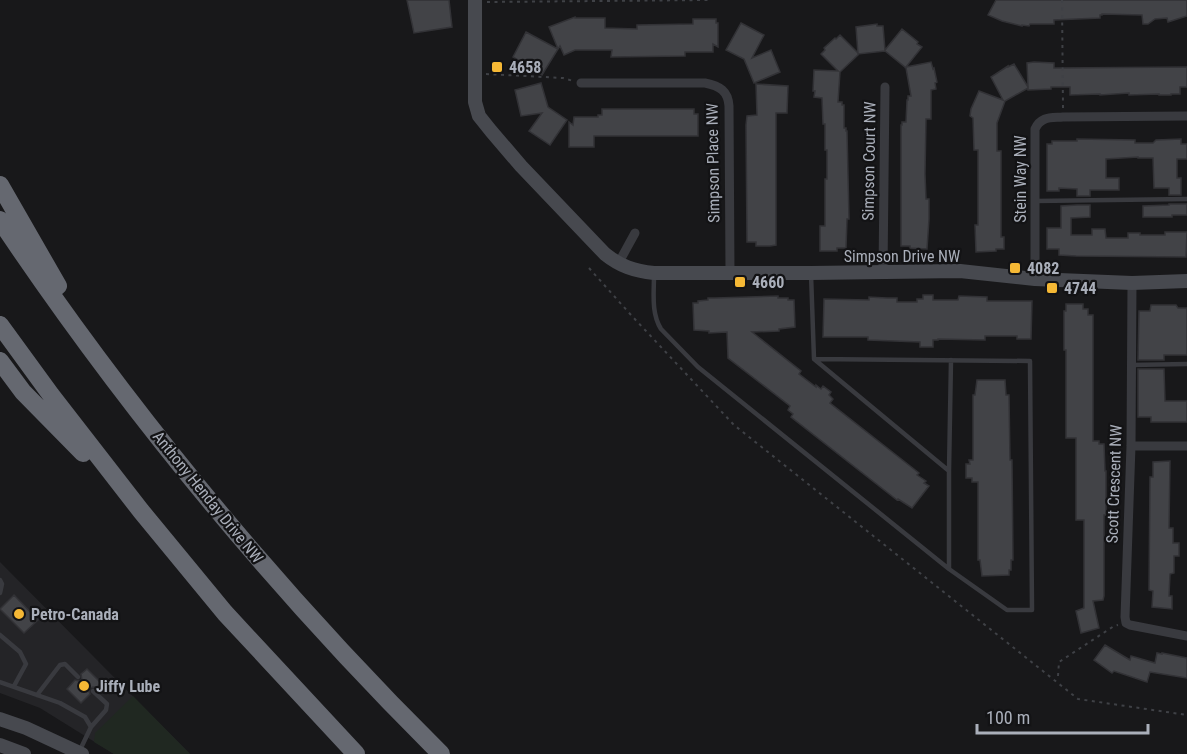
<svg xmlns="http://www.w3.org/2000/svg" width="1187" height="754" viewBox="0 0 1187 754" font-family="'Roboto Condensed',sans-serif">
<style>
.built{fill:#242427}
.green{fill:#202821}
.building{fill:#424347;stroke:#323236;stroke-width:1.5}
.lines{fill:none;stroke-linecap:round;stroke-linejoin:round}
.path{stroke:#3f4146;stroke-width:2;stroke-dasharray:3 4.5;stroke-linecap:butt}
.lane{stroke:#393a3f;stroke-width:4.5}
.street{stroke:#393a3f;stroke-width:9}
.secondary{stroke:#47494f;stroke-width:14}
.highway{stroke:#656870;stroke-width:18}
.poi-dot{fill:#f5b835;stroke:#131315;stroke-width:2}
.labels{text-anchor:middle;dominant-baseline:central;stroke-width:4.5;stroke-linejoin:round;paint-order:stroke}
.poi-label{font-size:16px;font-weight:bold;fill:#aaafba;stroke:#131315;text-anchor:start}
.street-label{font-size:16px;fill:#aaafba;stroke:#131315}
</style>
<rect width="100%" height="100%" fill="#18181a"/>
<path class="built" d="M 0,562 L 190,754 L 114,754 L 40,708 L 0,693 Z"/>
<path class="green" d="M 133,696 L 190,754 L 114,754 L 94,742 L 95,733 Z"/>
<path class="building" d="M 407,0 L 449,0 L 452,27 L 414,33 Z
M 996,0 L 1187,0 L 1187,16 L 1168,22 L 1167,18 L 1155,19 L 1148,24 L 1143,24 L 1142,15 L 1102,14 L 1102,15 L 1100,15 L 1100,18 L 1054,20 L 1054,24 L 1030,24 L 1029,26 L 1022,25 L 1022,26 L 1002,21 L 988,15 Z
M 575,17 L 575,18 L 605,18 L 605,28 L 637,29 L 637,25 L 693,24 L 693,19 L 716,19 L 716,23 L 718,23 L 718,47 L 713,44 L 713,52 L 685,52 L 685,56 L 611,57 L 612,50 L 575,50 L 564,55 L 560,46 L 558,49 L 549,27 Z
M 741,23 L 764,35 L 752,58 L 771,50 L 780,72 L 754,83 L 744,59 L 726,50 Z
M 877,24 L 877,26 L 883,26 L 885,50 L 902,29 L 918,42 L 917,44 L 922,47 L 906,67 L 931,62 L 933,69 L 934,68 L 937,82 L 935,83 L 936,89 L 931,90 L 931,119 L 926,119 L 925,174 L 926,199 L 929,199 L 929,219 L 927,249 L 910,248 L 910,246 L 901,246 L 901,125 L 902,125 L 902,122 L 906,122 L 907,100 L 908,100 L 908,96 L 911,96 L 906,68 L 885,51 L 858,54 L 856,27 Z
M 526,32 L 558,49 L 542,75 L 513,57 Z
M 840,35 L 859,54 L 840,72 L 838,102 L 842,102 L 842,105 L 844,105 L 844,128 L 846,128 L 846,131 L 847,131 L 849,219 L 847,219 L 846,248 L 837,248 L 837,251 L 820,251 L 820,226 L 825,226 L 825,179 L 827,179 L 827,150 L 825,150 L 825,124 L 823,124 L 822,98 L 814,97 L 815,91 L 813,91 L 814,70 L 838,71 L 821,54 L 825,50 L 824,48 L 835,38 L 836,39 Z
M 1034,62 L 1054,63 L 1054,68 L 1187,67 L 1187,87 L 1180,87 L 1180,94 L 1171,94 L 1171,95 L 1159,95 L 1159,94 L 1129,95 L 1129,93 L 1100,95 L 1100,94 L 1070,95 L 1070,87 L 1051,87 L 1051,89 L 1028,90 L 1028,88 L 1005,101 L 997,123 L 997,151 L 1001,151 L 1001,237 L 1004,237 L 1004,249 L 996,249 L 996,251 L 976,252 L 975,225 L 978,225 L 978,150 L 974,150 L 973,118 L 970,116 L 971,109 L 979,91 L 1003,100 L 991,77 L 1008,66 L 1008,67 L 1014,64 L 1028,87 L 1027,63 Z
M 541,83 L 548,107 L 567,120 L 550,145 L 529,131 L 542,113 L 521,116 L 515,90 Z
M 756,84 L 788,86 L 787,113 L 776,113 L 776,245 L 770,246 L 756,246 L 756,242 L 747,242 L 746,125 L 747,116 L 757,115 Z
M 602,109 L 694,109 L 694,114 L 698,114 L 698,136 L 594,136 L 594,147 L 569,147 L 569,122 L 573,125 L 574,117 L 598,117 L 598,115 L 602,115 Z
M 1077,139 L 1135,140 L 1135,143 L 1153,143 L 1156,140 L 1181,139 L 1181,144 L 1187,144 L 1187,159 L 1177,159 L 1177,178 L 1181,178 L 1181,195 L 1169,195 L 1169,188 L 1154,188 L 1153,158 L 1138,158 L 1138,157 L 1106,159 L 1106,178 L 1119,178 L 1119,190 L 1090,190 L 1090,196 L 1077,196 L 1077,189 L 1059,188 L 1059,191 L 1047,191 L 1047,144 L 1052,144 L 1052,141 L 1077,141 Z
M 1169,204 L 1187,204 L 1187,215 L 1172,215 L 1172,217 L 1143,217 L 1143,206 L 1169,205 Z
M 1077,205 L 1090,205 L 1090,217 L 1071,218 L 1071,235 L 1092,235 L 1092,229 L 1105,229 L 1106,238 L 1128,238 L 1128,233 L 1140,233 L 1140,235 L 1165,235 L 1165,232 L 1187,232 L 1186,257 L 1076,256 L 1059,255 L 1059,249 L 1047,249 L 1047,228 L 1061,228 L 1061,206 Z
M 923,295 L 933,295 L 933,300 L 958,300 L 959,296 L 987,297 L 987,301 L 1032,301 L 1031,339 L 1017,339 L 1017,336 L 985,336 L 985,340 L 938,339 L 938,340 L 933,340 L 933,347 L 920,347 L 920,342 L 868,340 L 868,337 L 823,337 L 824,299 L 869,300 L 869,297 L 887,298 L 897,298 L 897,302 L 917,302 L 917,299 L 923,299 Z
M 778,296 L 778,298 L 788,298 L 788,300 L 794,300 L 795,327 L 779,329 L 779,331 L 752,332 L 801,371 L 799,374 L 816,387 L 816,385 L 821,389 L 823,386 L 831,392 L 829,395 L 833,399 L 830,403 L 919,473 L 917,475 L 926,481 L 924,483 L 929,486 L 912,508 L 898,499 L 897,500 L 791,417 L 793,414 L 788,410 L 790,406 L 728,358 L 727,332 L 709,333 L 709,331 L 694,330 L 693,303 L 698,303 L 698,301 L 708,300 L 708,298 L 715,298 Z
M 1066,304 L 1083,304 L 1083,309 L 1088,309 L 1088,315 L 1093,315 L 1093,441 L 1099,441 L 1099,444 L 1104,444 L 1105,471 L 1106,471 L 1106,515 L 1104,515 L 1104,596 L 1103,600 L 1093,601 L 1099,628 L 1081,633 L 1076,611 L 1084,608 L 1084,520 L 1076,520 L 1076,438 L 1066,438 L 1066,350 L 1064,350 L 1064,311 L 1066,311 Z
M 1151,305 L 1176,305 L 1178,308 L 1187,308 L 1187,355 L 1164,355 L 1164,360 L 1138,360 L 1139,311 L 1150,311 Z
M 1138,369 L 1164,369 L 1165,401 L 1187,401 L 1187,422 L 1151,422 L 1151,417 L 1138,417 Z
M 977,380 L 1005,380 L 1006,395 L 1009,395 L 1010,460 L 1012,460 L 1013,560 L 1011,560 L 1011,570 L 1009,570 L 1009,575 L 982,576 L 980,560 L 978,560 L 978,482 L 972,482 L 972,478 L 966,478 L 966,464 L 970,464 L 969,460 L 973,460 L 973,395 L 975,395 Z
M 1170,461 L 1169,528 L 1173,528 L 1173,543 L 1179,543 L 1179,556 L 1174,556 L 1174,573 L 1170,574 L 1169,596 L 1172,596 L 1172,609 L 1152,607 L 1153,591 L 1149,590 L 1150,477 L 1153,477 L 1153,462 Z
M 14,595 L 38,620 L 24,633 L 0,609 Z
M 1105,645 L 1130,660 L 1131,656 L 1155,663 L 1157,653 L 1162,654 L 1162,653 L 1187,658 L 1187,678 L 1150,672 L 1147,682 L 1114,671 L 1112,673 L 1094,660 Z
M 87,669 L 101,683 L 96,688 L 93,687 L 90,688 L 89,691 L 90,694 L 81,703 L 67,689 L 75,680 L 79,681 L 82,680 L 81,674 Z"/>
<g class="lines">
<path class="path" d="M 1062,0 L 1063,108
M 487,2 L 710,0
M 486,74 L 563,78 L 573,81
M 589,268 L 631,315 L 734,425 L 1078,699 L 1187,715
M 1058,676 L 1059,662 L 1114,626 L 1118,625"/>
<path class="lane" d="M 1035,201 L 1187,199
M 654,275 C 654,293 651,313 661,329 L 698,367 L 949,569 L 949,471 L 814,359 L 811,274
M 814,359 L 1030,361 L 1032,610 L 1007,610 L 949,569
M 1131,365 L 1187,364
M 949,471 L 951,360
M 0,580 L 2,584 L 0,593
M 0,635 L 20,652 L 26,664 L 14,686
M 0,682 L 60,703 L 85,717 L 91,727
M 37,695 L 60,665 L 65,664 L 78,677
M 80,750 L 91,727 L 106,710 L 107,704 L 93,691"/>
<path class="street" d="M 581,83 L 705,83 C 720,86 728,91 729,106 L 730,273
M 618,264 L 635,233
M 883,272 L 885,87
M 1035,279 L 1035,129 C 1041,116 1051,118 1063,117 L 1187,116
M 1132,283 L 1131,446 L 1125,617 L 1126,623 L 1130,625 L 1187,636
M 1131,446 L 1187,446"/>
<path class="secondary" d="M 475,0 L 475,102 L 479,116 L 491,131 L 521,166 L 605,254 C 620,266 634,271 654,273 L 811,273 L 960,271 L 1035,279 L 1132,283 L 1187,281
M 0,719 L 26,728 L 82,754
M 0,745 L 24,754"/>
<path class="highway" d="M 0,185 L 58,286
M 0,220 C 129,412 277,591 441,754
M 0,325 L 51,395 L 141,511 L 225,613 L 356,754
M 0,361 L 23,392 L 83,453"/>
</g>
<g class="poi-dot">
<rect x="491" y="61" width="12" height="12" rx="3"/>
<rect x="1009" y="262" width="12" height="12" rx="3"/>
<rect x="734" y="276" width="12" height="12" rx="3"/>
<rect x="1046" y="282" width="12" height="12" rx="3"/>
<circle cx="19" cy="614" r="6"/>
<circle cx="84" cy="686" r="6"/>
</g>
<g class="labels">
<g class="poi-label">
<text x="509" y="67">4658</text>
<text x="1027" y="268">4082</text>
<text x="752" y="282">4660</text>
<text x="1064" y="288">4744</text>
<text x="31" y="614">Petro-Canada</text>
<text x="96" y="686">Jiffy Lube</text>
</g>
<g class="street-label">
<text transform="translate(869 161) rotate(-89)">Simpson Court NW</text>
<text transform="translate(713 163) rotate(-91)">Simpson Place NW</text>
<text transform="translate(1020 179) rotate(-90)">Stein Way NW</text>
<text x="902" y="256">Simpson Drive NW</text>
<text transform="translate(1114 484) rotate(-88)">Scott Crescent NW</text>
<text transform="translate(208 497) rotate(51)">Anthony Henday Drive NW</text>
</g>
</g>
<path d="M977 724v9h171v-9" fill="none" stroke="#aaafba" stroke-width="3"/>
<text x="986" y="724" font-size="18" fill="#aaafba" stroke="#131315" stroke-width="4.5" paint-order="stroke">100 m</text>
</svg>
